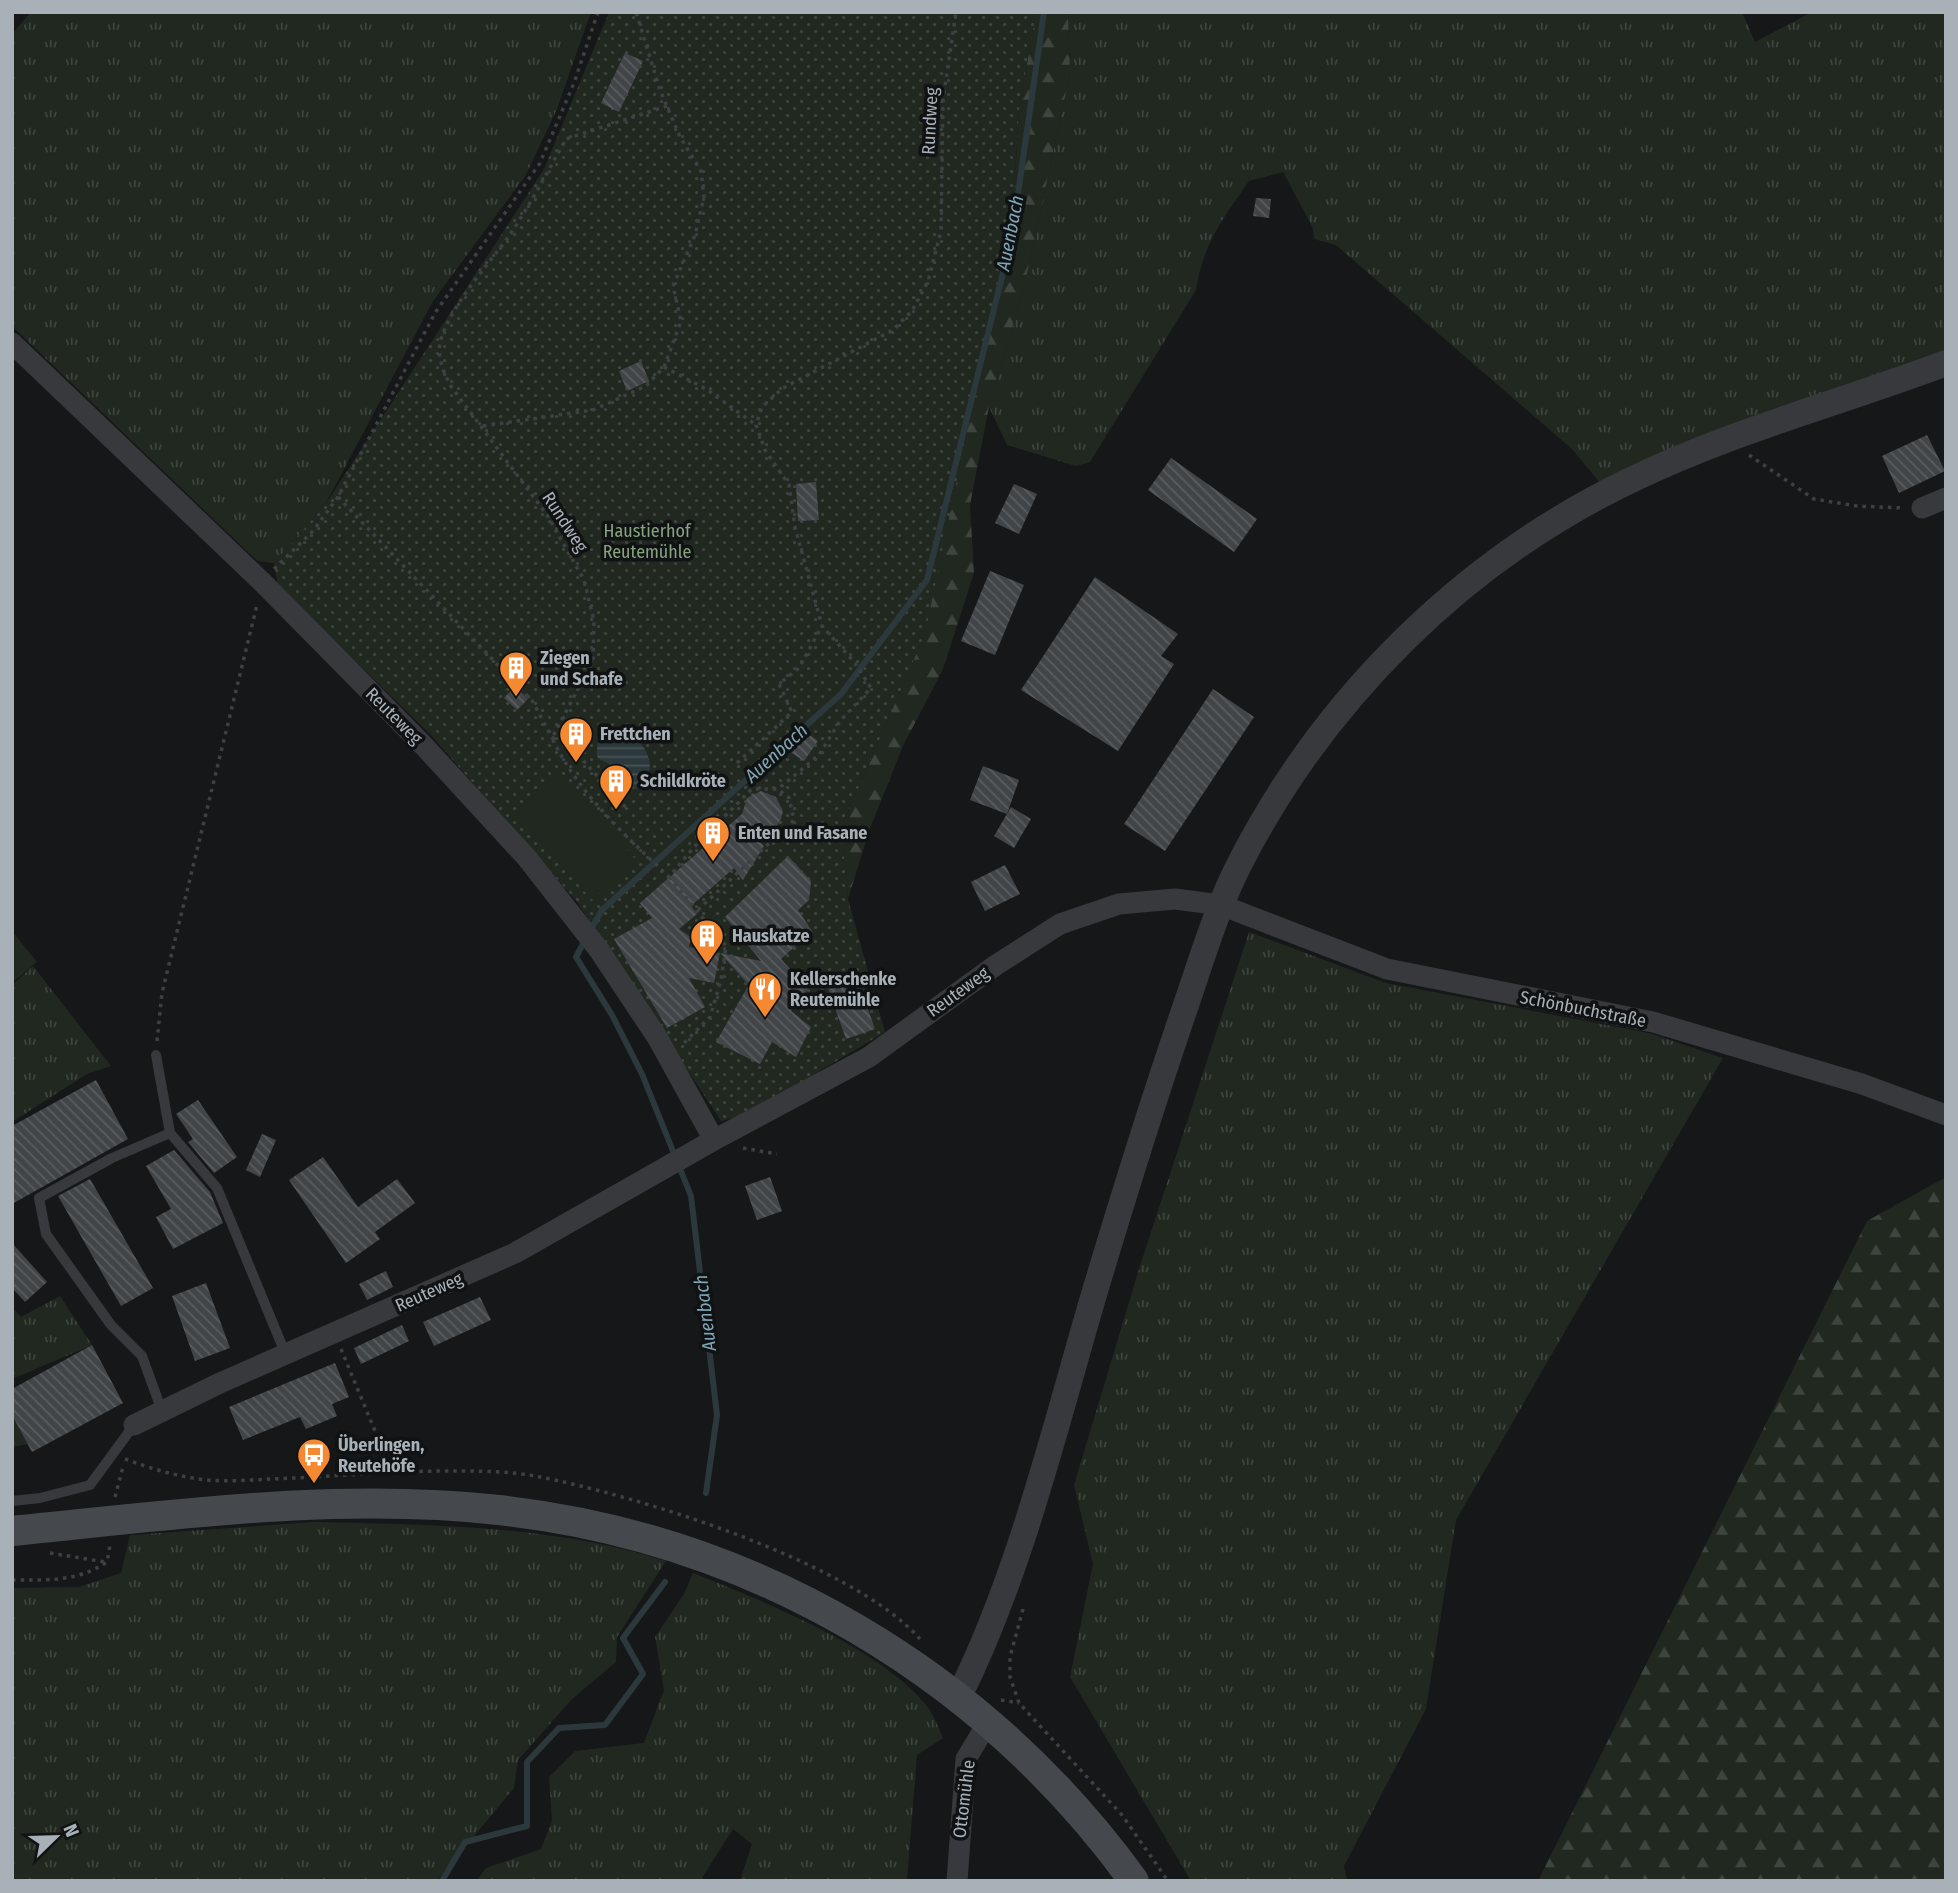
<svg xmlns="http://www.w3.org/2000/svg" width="1958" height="1893" viewBox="0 0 1958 1893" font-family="'Fira Sans Condensed',sans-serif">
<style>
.grass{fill:url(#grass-tufts)}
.forest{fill:url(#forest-firs)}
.park{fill:url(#park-dots)}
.pitch{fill:#212820}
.water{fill:url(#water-rules)}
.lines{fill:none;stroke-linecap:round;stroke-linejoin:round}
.stream{stroke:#2c393c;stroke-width:6}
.building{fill:url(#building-back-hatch)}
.path{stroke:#3d4144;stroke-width:3.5;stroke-dasharray:3.5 5;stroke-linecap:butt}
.service{stroke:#37393d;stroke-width:10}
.minor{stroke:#37393d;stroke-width:21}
.tertiary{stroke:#37393d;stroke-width:26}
.secondary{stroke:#45494d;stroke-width:30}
.labels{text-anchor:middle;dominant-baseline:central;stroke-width:7;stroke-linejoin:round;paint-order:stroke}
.street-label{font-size:18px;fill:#a8b1b8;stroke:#111213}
.park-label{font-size:18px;fill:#85a47f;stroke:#111213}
.poi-label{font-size:18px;font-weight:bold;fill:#a8b1b8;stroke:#111213;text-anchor:start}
.water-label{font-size:19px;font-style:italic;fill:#7fa6b4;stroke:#111213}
</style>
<defs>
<pattern id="grass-tufts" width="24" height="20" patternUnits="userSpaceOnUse" patternTransform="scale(1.75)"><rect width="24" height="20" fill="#212820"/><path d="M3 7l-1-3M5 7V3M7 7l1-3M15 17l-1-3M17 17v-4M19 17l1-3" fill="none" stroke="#3e453e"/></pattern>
<pattern id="forest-firs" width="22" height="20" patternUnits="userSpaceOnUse" patternTransform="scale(1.75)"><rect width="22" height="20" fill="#212820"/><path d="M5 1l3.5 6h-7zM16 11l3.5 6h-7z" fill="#3e453e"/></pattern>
<pattern id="park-dots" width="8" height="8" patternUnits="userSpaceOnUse" patternTransform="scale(1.75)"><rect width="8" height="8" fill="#212820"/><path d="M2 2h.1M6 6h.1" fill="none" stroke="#3e453e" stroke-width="1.8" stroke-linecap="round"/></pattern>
<pattern id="water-rules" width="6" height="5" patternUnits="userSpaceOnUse" patternTransform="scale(1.75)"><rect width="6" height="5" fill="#2c393c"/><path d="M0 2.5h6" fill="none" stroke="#485356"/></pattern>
<pattern id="building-back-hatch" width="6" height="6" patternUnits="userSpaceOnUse" patternTransform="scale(1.75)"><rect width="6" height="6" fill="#424548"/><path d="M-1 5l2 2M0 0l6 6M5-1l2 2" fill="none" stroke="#5a5d60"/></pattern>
</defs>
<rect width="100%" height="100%" fill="#161718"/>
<path class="grass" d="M 31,12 L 591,12 L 557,109 L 526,175 L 433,301 L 325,505 L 274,563 L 258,561 L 249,553 L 12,326 L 12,34 Z
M 1068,12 L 1742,12 L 1755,42 L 1812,12 L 1946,12 L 1946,350 L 1709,434 L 1601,484 L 1572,449 L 1336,245 L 1314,239 L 1313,228 L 1283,172 L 1249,181 C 1223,219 1203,243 1196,290 L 1090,462 L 1076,466 L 1007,445 L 989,407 L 1025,283 L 1070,74 Z
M 1249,932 L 1386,983 L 1649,1033 L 1723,1058 L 1456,1520 L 1426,1709 L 1344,1866 L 1347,1881 L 1191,1881 L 1070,1677 L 1093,1564 L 1074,1485 L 1139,1269 Z
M 33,966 L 111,1066 L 87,1074 L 12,1122 L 12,985 Z
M 60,1296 L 92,1345 L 12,1379 L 12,1307 L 21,1317 Z
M 12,1416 L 28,1444 L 12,1447 Z
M 315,1522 C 433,1525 553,1525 666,1561 L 617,1637 L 616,1662 L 572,1699 L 518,1760 L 514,1788 L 437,1881 L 12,1881 L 12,1588 L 79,1587 L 121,1573 L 130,1535 Z
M 693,1573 C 759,1599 882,1649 926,1705 C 934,1714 938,1727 943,1738 L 917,1755 L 907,1881 L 740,1881 L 752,1844 L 733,1829 L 700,1881 L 476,1881 L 486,1868 L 541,1849 L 552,1821 L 549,1777 L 575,1751 L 644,1743 L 664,1690 L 655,1637 L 684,1594 Z"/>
<path class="forest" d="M 1036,12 L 1068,12 L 1070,74 L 1025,283 L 989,407 L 970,505 L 974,573 L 943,669 L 903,746 L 869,831 L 848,899 L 841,828 L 924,636 L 1013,209 L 1019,109 Z
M 1946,1177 L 1946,1881 L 1538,1881 L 1867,1221 Z"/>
<path class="park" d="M 609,12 L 1036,12 L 1019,109 L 1013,209 L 925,634 L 841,828 L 848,899 L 885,1032 L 746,1115 L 721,1121 L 577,902 L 430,734 L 278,586 L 274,563 L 325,505 L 544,169 Z"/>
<path class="pitch" d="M 560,772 L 637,861 L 592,900 L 515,812 Z
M 12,931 L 37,962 L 12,983 Z"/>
<path class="water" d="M 619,727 C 644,738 663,768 638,789 L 623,784 C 620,779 617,771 613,767 C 599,755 593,766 599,738 L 607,730 Z"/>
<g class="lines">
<path class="stream" d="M 590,931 L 602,910 L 841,694 L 927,580 L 1012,236 L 1044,12
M 585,940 L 576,957 L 612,1015 L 642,1074 L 691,1196 L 717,1415 L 706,1493
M 442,1881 L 465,1842 L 527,1826 L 527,1762 L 559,1728 L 605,1725 L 643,1674 L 623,1638 L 665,1582"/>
</g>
<path class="building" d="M 625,53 L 643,61 L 619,112 L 601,103 Z
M 1256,198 L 1271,199 L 1269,218 L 1253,216 Z
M 641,361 L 649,381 L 627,391 L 619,371 Z
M 1927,435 L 1945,471 L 1899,493 L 1882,456 Z
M 1171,458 L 1257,519 L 1234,552 L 1148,490 Z
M 816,482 L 819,520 L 798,521 L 796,484 Z
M 1014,484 L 1037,494 L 1019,534 L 995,523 Z
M 990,571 L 1024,585 L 995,655 L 961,641 Z
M 1095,577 L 1178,634 L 1161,656 L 1174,664 L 1118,751 L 1021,690 Z
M 515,686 L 528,699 L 517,710 L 504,698 Z
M 1213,689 L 1254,717 L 1165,851 L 1124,824 Z
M 804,731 L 818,741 L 804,761 L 790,752 Z
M 983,766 L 1019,780 L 1007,814 L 970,800 Z
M 761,791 L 776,797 L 783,811 L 781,819 L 777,826 L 757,839 L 764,846 L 743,880 L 734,868 L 691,906 L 697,914 L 679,929 L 691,937 L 689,947 L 761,961 L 725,917 L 788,856 L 811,881 L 809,900 L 798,910 L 812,931 L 781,959 L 808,989 L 791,1011 L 811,1027 L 796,1057 L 772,1042 L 760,1064 L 716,1042 L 751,981 L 747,983 L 720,953 L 714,983 L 689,978 L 705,1007 L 667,1028 L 614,939 L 652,918 L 640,903 L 742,814 L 747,798 Z
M 1011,807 L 1031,819 L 1014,848 L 994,836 Z
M 1005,865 L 1020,894 L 985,911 L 971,882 Z
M 854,970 L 875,1029 L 846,1039 L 825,980 Z
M 96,1080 L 128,1139 L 12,1204 L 12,1126 Z
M 198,1100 L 237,1157 L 214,1173 L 188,1142 L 193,1139 L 176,1114 Z
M 262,1134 L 276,1140 L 260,1177 L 246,1170 Z
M 174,1150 L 210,1192 L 223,1223 L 173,1249 L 156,1217 L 171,1209 L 146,1166 Z
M 323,1157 L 358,1207 L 397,1179 L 415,1203 L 375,1232 L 380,1239 L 346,1263 L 289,1180 Z
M 770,1177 L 782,1211 L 757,1220 L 745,1186 Z
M 90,1179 L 153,1288 L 121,1306 L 58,1196 Z
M 12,1243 L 47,1282 L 25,1302 L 12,1288 Z
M 386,1271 L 393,1287 L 367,1300 L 359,1284 Z
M 206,1283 L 230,1348 L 195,1361 L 172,1296 Z
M 480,1297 L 491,1320 L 434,1346 L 423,1322 Z
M 402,1325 L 409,1341 L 361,1364 L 354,1348 Z
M 92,1345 L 123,1403 L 32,1452 L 12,1415 L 12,1389 Z
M 335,1363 L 349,1397 L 332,1404 L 337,1416 L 306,1429 L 300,1417 L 243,1440 L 229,1407 Z"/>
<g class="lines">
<path class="path" d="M 667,106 L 566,139 C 548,171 530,205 509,236 C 488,265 452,304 441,339 C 436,355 443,370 450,385 L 547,515 L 584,580 L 594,621 L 593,661 L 552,738 C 577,792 626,836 669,877 L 695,846 L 752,789 L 778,789 L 819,755 L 840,721 L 871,688 L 855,663 L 822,626 L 795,527 L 789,485 L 765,450 L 756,425 L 762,407 L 783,388 L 893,330 L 912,311 L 928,281 L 941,231 L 943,100 L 956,12
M 664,367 L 706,389 L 756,425
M 483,426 L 593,410 L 646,386 L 664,367 L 681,321 L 673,286 L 695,235 L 704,197 L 701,171 L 680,137 L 660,90 L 636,12
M 1749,455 L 1814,499 L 1857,506 L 1903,508
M 338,497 L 533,702 L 552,738 L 562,737 L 629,811
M 274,569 L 313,531 L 338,497 L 435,313 L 540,163 L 574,83 L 598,12
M 737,763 L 792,712 L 779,684 L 799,668 L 822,626
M 669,877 L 726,946 L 721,980 L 710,1017 L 683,1044
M 698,910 L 794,820 L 789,798 L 778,789
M 157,1041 L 162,993 L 257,605
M 743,1148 L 777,1154
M 341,1349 L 392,1472
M 125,1459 C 152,1469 179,1477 207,1480 C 227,1482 250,1480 270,1479 C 330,1477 390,1471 450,1471 C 477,1471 508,1471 535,1476 C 636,1495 852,1562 920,1639
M 115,1497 L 123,1467
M 50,1553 L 105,1562
M 12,1580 C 47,1580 77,1582 107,1562 L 110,1545
M 1023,1609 L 1010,1657 L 1010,1677 L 1019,1703 L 1122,1815 L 1168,1881
M 1001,1700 L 1019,1703"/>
<path class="service" d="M 156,1055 L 170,1133 L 217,1188 L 286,1355
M 162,1411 L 142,1356 L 111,1325 L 46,1234 L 39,1198 L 112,1158 L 170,1133
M 12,1501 L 40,1498 L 90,1485 L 134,1425"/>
<path class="minor" d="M 12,343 L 261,581 L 423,745 L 527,858 L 599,950 L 657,1037 L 714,1140
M 1922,508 L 1946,498
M 134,1425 L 220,1383 L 515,1253 L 714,1140 L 869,1057 L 996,965 L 1060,924 L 1119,904 L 1175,899 L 1221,905 L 1387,969 L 1653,1022 L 1862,1084 L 1946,1115
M 957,1881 L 966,1759 L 988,1722"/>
<path class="tertiary" d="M 959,1696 C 1021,1572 1056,1423 1095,1291 C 1124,1194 1154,1098 1187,1002 C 1203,955 1218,905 1241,861 C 1325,698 1463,561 1629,481 C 1731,431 1840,403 1946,363"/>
<path class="secondary" d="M 12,1531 C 173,1515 338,1492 499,1510 C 754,1538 984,1674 1134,1881"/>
</g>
<defs>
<g id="building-pin" transform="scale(1.75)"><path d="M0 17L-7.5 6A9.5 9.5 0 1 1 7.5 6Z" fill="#f48932" stroke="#111213"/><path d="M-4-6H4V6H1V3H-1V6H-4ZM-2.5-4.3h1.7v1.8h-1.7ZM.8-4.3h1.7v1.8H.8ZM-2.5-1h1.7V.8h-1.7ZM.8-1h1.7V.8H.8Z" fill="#fff"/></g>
<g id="restaurant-pin" transform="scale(1.75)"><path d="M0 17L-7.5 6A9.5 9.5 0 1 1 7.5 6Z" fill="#f48932" stroke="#111213"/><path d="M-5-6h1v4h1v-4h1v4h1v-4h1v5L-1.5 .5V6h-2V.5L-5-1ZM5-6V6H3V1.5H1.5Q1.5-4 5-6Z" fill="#fff"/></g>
<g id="bus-pin" transform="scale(1.75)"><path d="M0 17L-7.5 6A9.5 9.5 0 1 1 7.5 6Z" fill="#f48932" stroke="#111213"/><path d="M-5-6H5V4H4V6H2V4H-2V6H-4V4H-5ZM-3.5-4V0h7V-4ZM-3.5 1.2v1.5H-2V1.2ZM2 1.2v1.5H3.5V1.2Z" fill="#fff"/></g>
</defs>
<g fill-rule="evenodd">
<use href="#building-pin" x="516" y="668"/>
<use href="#building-pin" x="576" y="734"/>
<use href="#building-pin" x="616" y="781"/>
<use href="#building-pin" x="713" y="833"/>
<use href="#building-pin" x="707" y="936"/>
<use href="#restaurant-pin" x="765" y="989"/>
<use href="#bus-pin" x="314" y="1455"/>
</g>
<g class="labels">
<g class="street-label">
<text transform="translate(930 121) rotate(-87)">Rundweg</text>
<text transform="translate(565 522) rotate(57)">Rundweg</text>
<text transform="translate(394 716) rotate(45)">Reuteweg</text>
<text transform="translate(958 992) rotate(-36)">Reuteweg</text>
<text transform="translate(1583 1009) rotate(11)">Schönbuchstraße</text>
<text transform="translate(429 1292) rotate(-24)">Reuteweg</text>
<text transform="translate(964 1799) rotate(-83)">Ottomühle</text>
</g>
<g class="park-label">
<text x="647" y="531">Haustierhof<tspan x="647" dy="21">Reutemühle</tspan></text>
</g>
<g class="poi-label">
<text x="540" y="658">Ziegen<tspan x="540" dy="21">und Schafe</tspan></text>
<text x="600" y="734">Frettchen</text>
<text x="640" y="781">Schildkröte</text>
<text x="738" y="833">Enten und Fasane</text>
<text x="732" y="936">Hauskatze</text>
<text x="790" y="979">Kellerschenke<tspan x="790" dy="21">Reutemühle</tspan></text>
<text x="338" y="1445">Überlingen,<tspan x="338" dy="21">Reutehöfe</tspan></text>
</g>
<g class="water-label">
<text transform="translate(1010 233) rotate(-79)">Auenbach</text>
<text transform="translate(776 753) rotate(-42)">Auenbach</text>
<text transform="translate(705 1313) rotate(-97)">Auenbach</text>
</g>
</g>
<rect width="1958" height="1893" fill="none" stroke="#a8b1b8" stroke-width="28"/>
<g transform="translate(56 1837) rotate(67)" stroke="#111213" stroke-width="5" paint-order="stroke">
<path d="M0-5L12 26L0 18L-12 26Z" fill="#a8b1b8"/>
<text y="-10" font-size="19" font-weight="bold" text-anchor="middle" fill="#a8b1b8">N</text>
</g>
</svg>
